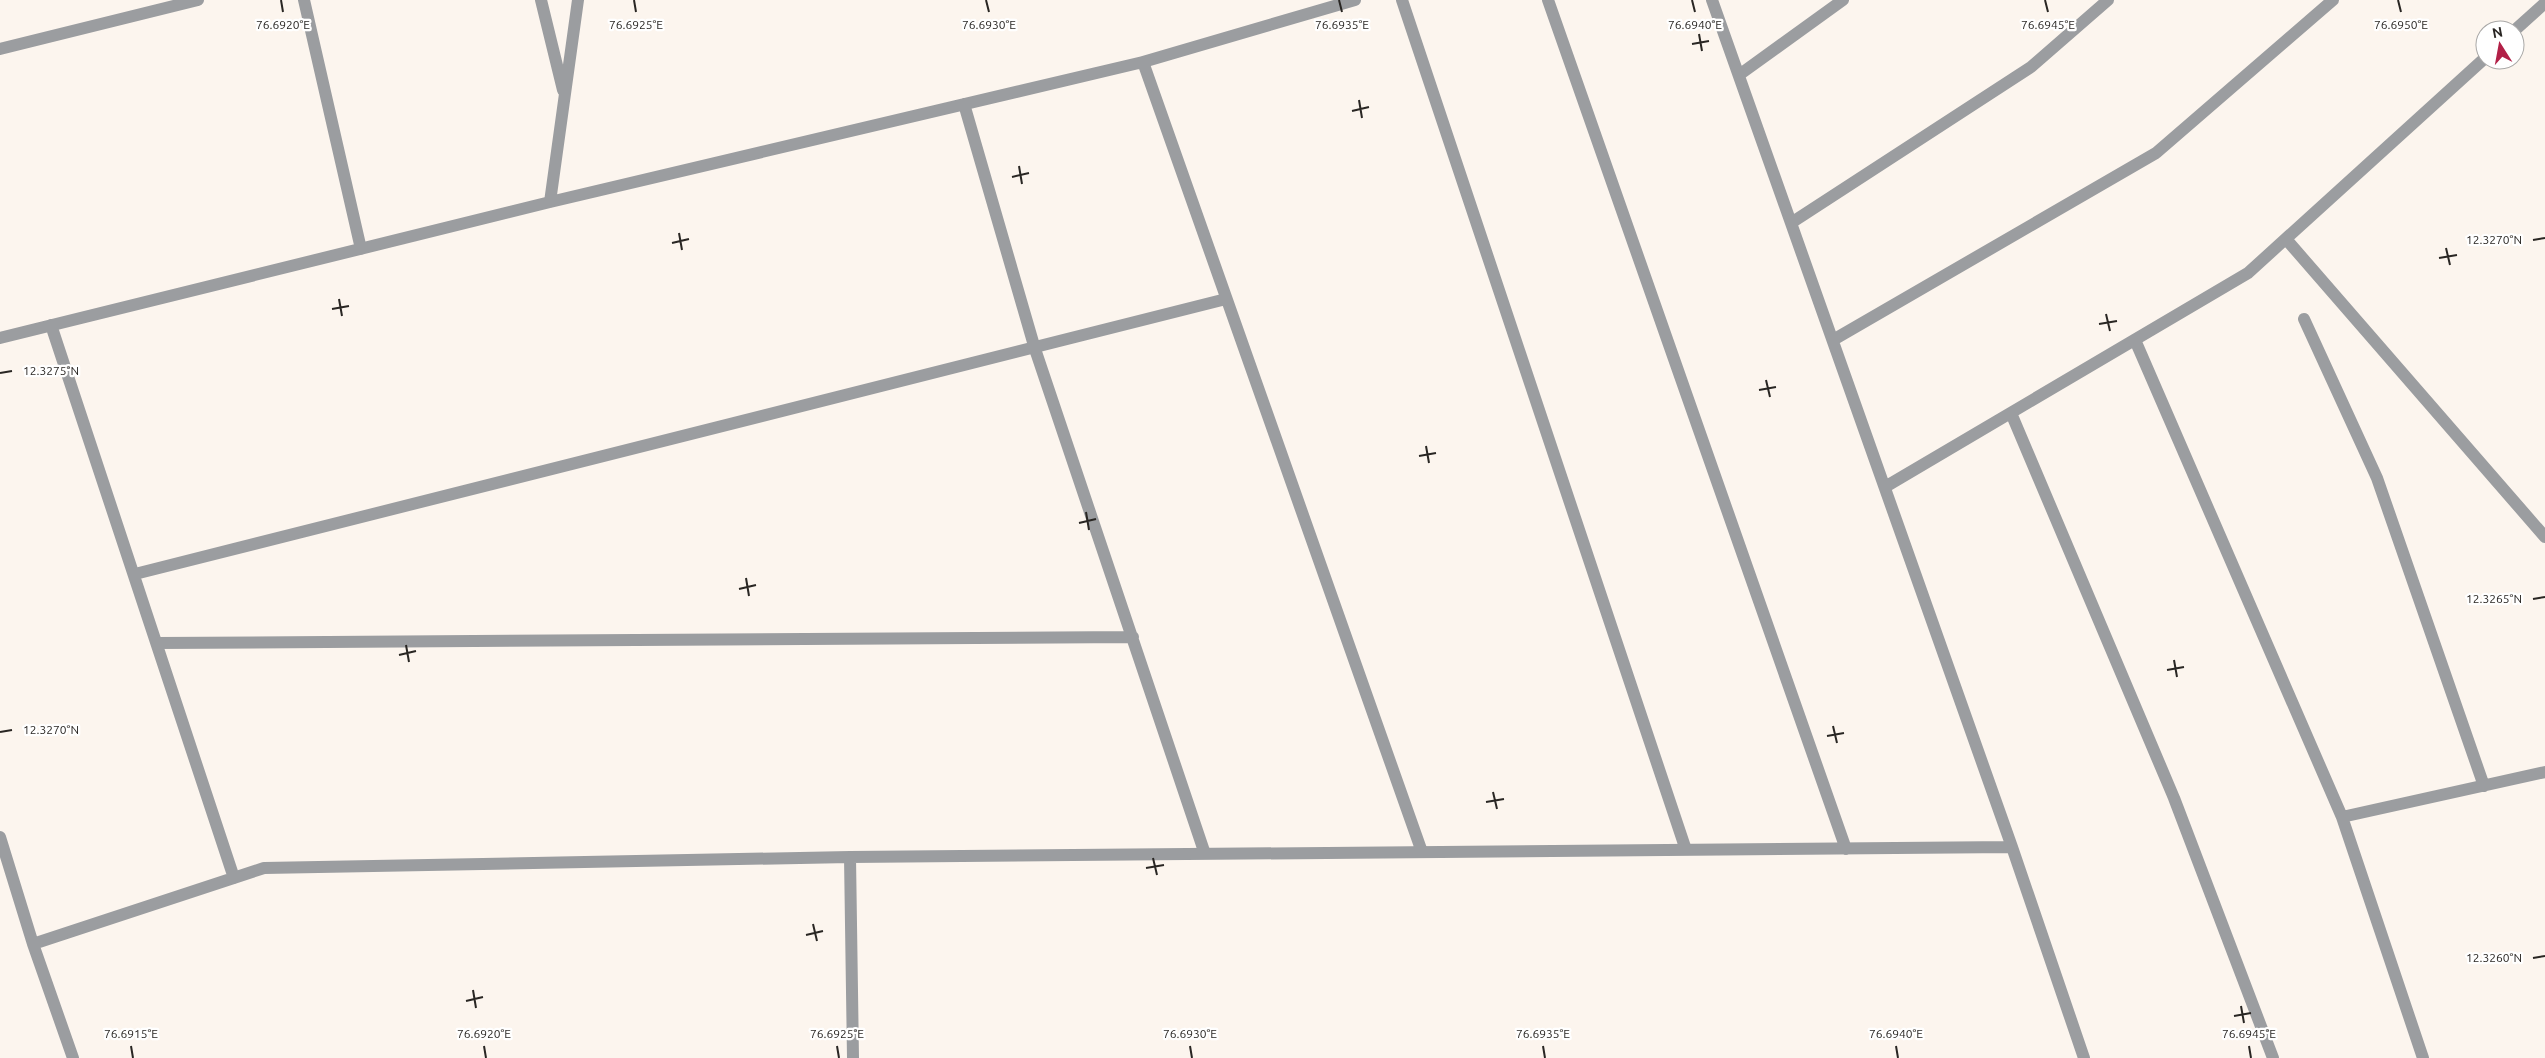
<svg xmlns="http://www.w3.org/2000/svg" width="2545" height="1058" viewBox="0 0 2545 1058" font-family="Ubuntu,sans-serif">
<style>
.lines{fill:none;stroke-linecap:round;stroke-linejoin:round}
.street{stroke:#9b9da0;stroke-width:12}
.ticks{fill:none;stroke:#292623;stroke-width:2}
.ticks-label{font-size:12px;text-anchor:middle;fill:#292623;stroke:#fff;stroke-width:4.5;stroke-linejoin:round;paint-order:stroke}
</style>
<rect width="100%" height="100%" fill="#fcf5ee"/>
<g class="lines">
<path class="street" d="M 304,0 L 361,249
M 541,0 L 563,90
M 1402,0 L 1686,850
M 1548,0 L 1846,849
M 1712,0 L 2012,847 L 2084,1058
M 2515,30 L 2545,3
M 0,49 L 198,0
M 1143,62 L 1422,852
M 1739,75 L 1843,0
M 964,104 L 1035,349 L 1205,854
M 550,202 L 578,0
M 1791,223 L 2031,67 L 2108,0
M 2286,239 L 2545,537
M 2304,319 L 2377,478 L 2484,786
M 51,325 L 234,878
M 0,338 L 550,202 L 1143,62 L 1355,0
M 1833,340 L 2156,153 L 2333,0
M 2135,340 L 2342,817 L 2423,1058
M 2011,413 L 2174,798 L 2273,1058
M 1885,487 L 2248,273 L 2485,58
M 135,574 L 1226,299
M 157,643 L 1133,637
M 2342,817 L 2545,772
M 0,837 L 33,944 L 73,1058
M 850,857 L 853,1058
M 33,944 L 264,868 L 850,857 L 2012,847"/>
</g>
<path class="ticks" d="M 281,0 L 283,12M 634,0 L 636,12M 986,0 L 989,12M 1339,0 L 1342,12M 1692,0 L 1695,12M 2045,0 L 2048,12M 2398,0 L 2401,12M 1699,34 L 1702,51M 1692,44 L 1709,41M 1359,100 L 1362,118M 1352,111 L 1369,107M 1019,166 L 1022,184M 1012,177 L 1029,173M 679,233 L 682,250M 2533,240 L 2545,238M 672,243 L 689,239M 2446,248 L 2450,265M 2439,258 L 2457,255M 339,299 L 342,316M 332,309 L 349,306M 2106,314 L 2110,331M 2099,324 L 2117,321M 0,373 L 12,371M 1766,380 L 1770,397M 1759,390 L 1776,387M 1426,446 L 1429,463M 1419,456 L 1436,453M 1086,512 L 1089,530M 1079,523 L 1096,519M 746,578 L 749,596M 739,589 L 756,585M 2533,599 L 2545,597M 406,645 L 409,662M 399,655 L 416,651M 2174,660 L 2177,677M 2167,670 L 2184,667M 1833,726 L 1837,743M 0,732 L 12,730M 1827,736 L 1844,733M 1493,792 L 1497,809M 1486,802 L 1504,799M 1153,858 L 1157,875M 1146,868 L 1164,865M 813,924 L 817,941M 806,935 L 823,931M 2533,958 L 2545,956M 473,990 L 476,1008M 466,1001 L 483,997M 2241,1006 L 2244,1023M 2234,1016 L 2251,1013M 131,1046 L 133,1058M 484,1046 L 486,1058M 837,1046 L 839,1058M 1190,1046 L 1192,1058M 1543,1046 L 1545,1058M 1896,1046 L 1898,1058M 2249,1046 L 2251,1058"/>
<g class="ticks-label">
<text x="283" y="29">76.6920°E</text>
<text x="636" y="29">76.6925°E</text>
<text x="989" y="29">76.6930°E</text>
<text x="1342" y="29">76.6935°E</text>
<text x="1695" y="29">76.6940°E</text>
<text x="2048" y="29">76.6945°E</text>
<text x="2401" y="29">76.6950°E</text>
<text x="2494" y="244">12.3270°N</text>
<text x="51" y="375">12.3275°N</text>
<text x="2494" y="603">12.3265°N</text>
<text x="51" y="734">12.3270°N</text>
<text x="2494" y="962">12.3260°N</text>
<text x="131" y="1038">76.6915°E</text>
<text x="484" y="1038">76.6920°E</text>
<text x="837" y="1038">76.6925°E</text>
<text x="1190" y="1038">76.6930°E</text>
<text x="1543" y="1038">76.6935°E</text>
<text x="1896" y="1038">76.6940°E</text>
<text x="2249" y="1038">76.6945°E</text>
</g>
<g transform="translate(2500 45) rotate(349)"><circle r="24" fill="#ffffff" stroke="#a9a8a7"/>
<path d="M0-4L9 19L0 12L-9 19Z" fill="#b22047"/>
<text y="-8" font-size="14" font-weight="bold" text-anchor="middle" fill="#292623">N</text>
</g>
</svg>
